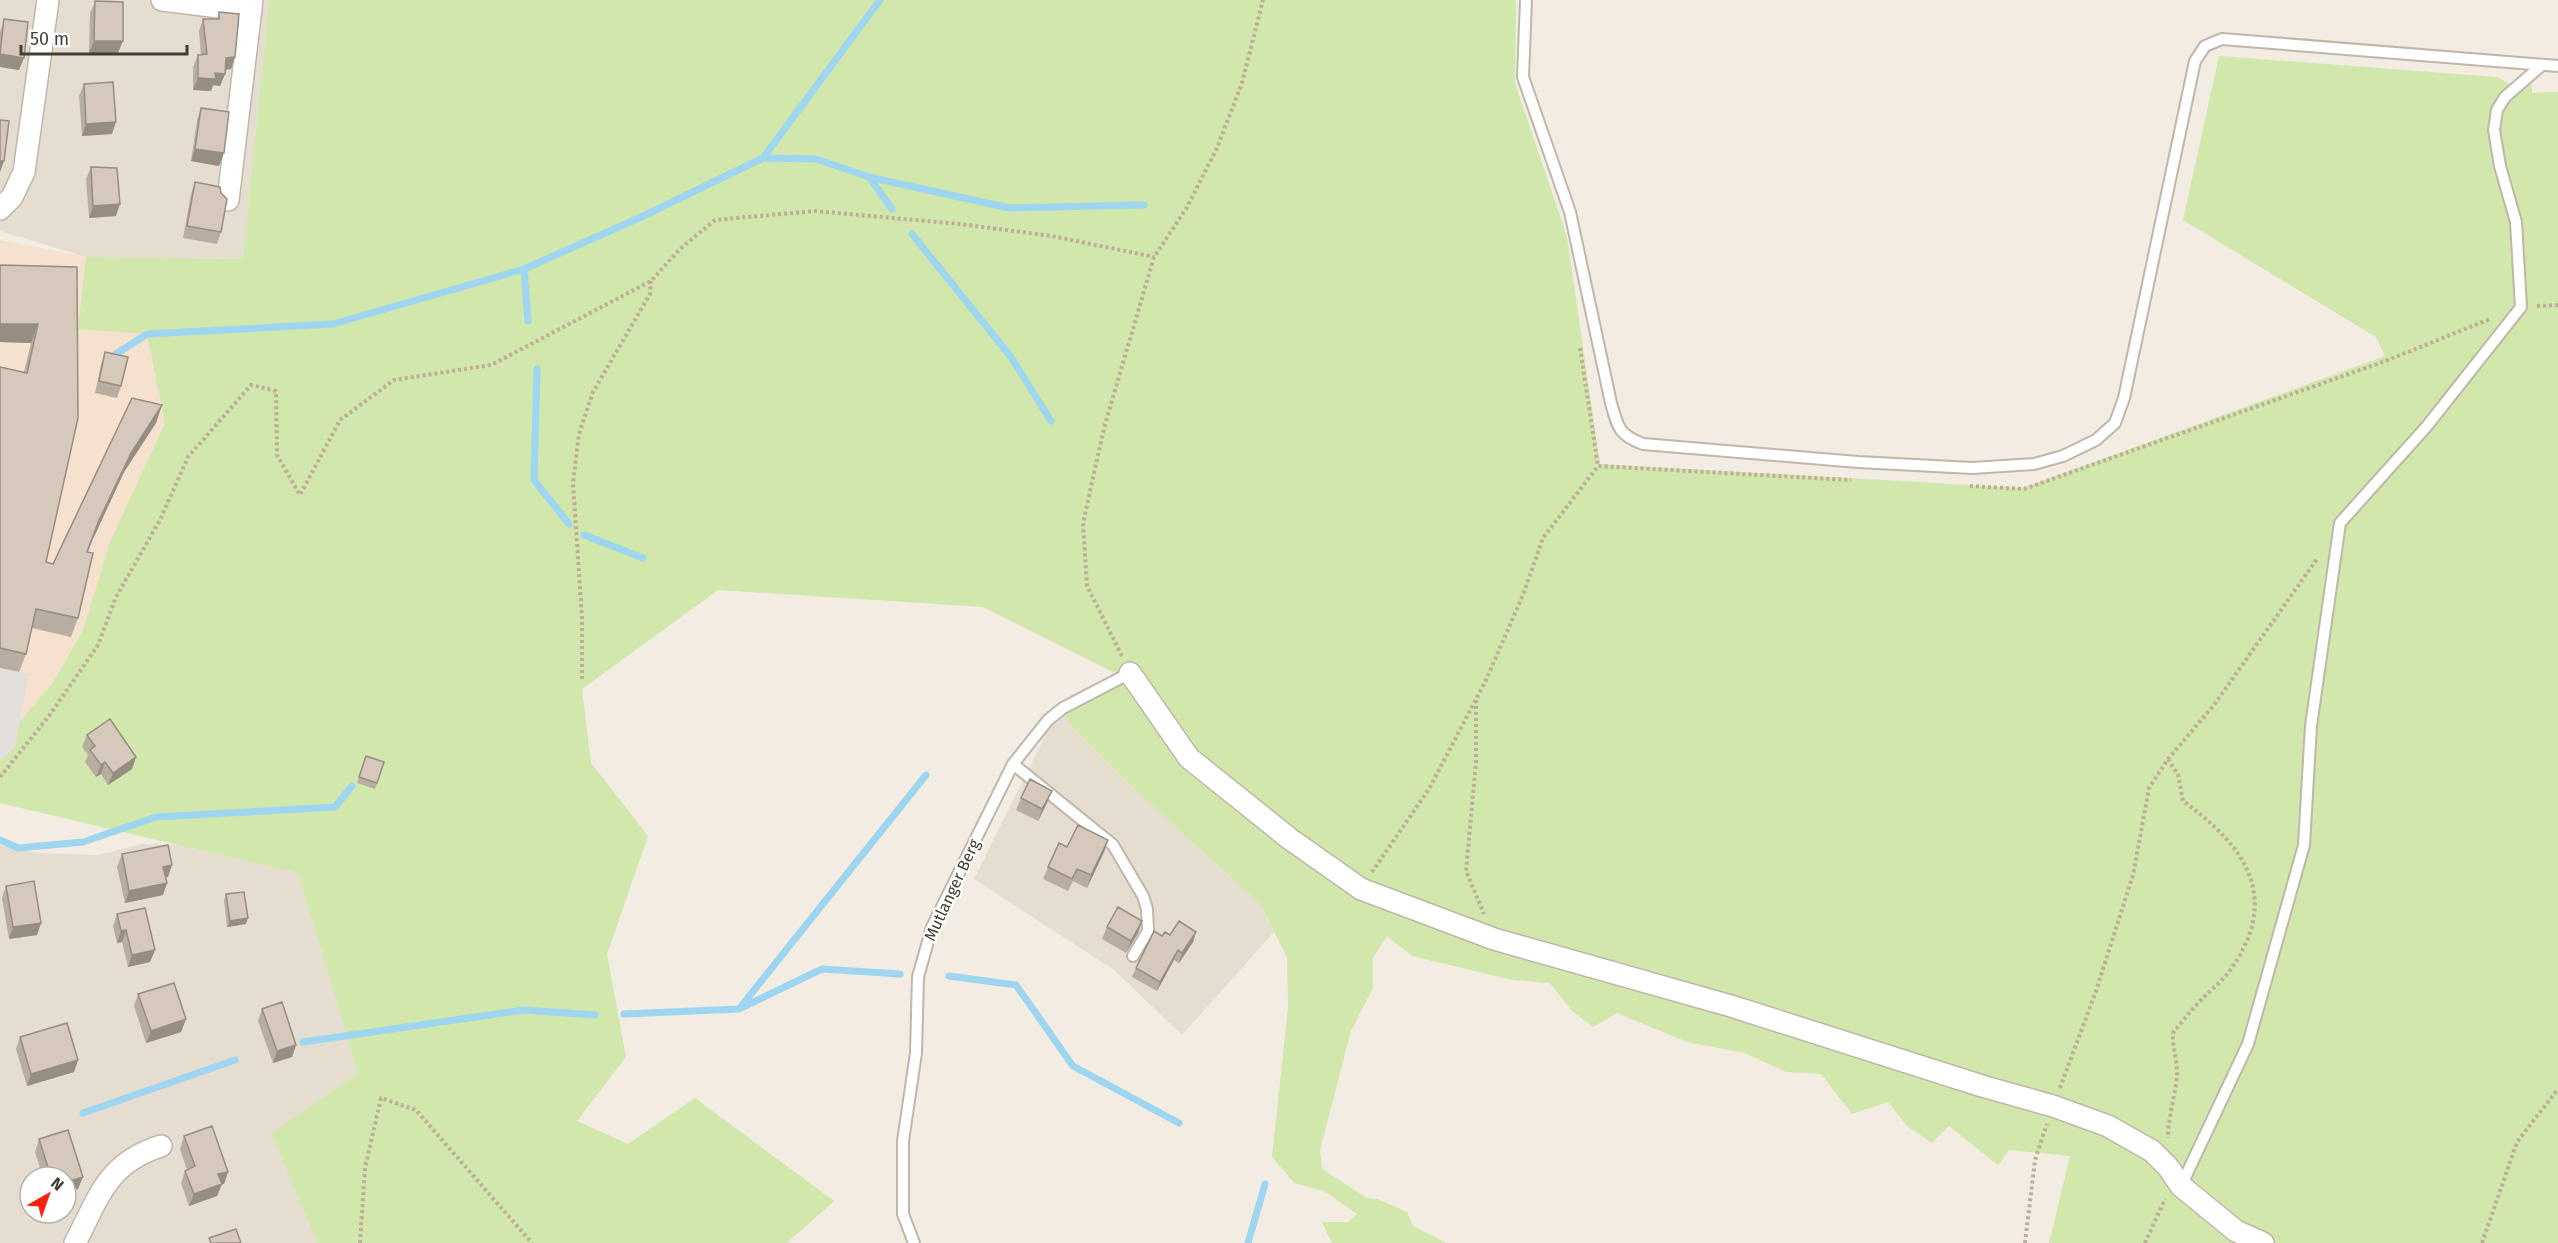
<svg xmlns="http://www.w3.org/2000/svg" width="2558" height="1243" viewBox="0 0 2558 1243" font-family="'Fira Sans',sans-serif">
<style>
.residential{fill:#e6ddd1;fill-rule:evenodd}
.commercial{fill:#f5e1cd}
.green{fill:#d1e7ab}
.parking{fill:#e2dfdc}
.lines{fill:none;stroke-linecap:round;stroke-linejoin:round}
.stream{stroke:#9ed5f0;stroke-width:7}
.lane-casing{stroke:#c0b6a9;stroke-width:14}
.street-casing{stroke:#c0b6a9;stroke-width:24}
.path{stroke:#bfad97;stroke-width:4;stroke-dasharray:3 3;stroke-linecap:butt}
.lane{stroke:#fff;stroke-width:10}
.street{stroke:#fff;stroke-width:21}
.wall{fill:#b8ada1}
.shaded-wall{fill:#968d83}
.building{fill:#d6c9bb;stroke:#968d83;stroke-width:1.5}
.labels{text-anchor:middle;dominant-baseline:central;stroke-width:4.5;stroke-linejoin:round;paint-order:stroke}
.street-label{font-size:16px;fill:#433c33;stroke:#fff}
</style>
<rect width="100%" height="100%" fill="#f2ece3"/>
<path class="residential" d="M 0,0 L 269,0 L 243,259 L 86,257 L 0,231 Z
M 1065,713 L 1070,725 L 1132,787 L 1260,904 L 1274,932 L 1182,1035 L 1114,970 L 974,879 L 1047,732 Z
M 141,844 L 178,845 L 298,873 L 358,1073 L 271,1133 L 317,1243 L 0,1243 L 0,845 L 41,853 L 99,855 ZM 30,1177 L 66,1177 L 66,1213 L 30,1213 Z"/>
<path class="commercial" d="M 0,240 L 86,257 L 78,328 L 147,334 L 165,423 L 110,542 L 83,630 L 15,747 L 0,761 Z"/>
<path class="green" d="M 269,0 L 1516,0 L 1515,83 L 1567,237 L 1600,464 L 2023,488 L 2385,356 L 2376,337 L 2183,220 L 2219,56 L 2497,77 L 2515,87 L 2532,85 L 2532,93 L 2558,92 L 2558,1243 L 2049,1243 L 2070,1156 L 2009,1150 L 1998,1165 L 1949,1126 L 1932,1143 L 1907,1126 L 1888,1102 L 1852,1114 L 1821,1074 L 1786,1072 L 1745,1053 L 1687,1042 L 1617,1013 L 1593,1027 L 1572,1011 L 1550,983 L 1512,980 L 1412,956 L 1387,936 L 1373,958 L 1373,988 L 1351,1031 L 1320,1150 L 1322,1169 L 1367,1198 L 1378,1199 L 1407,1212 L 1413,1226 L 1446,1243 L 1332,1243 L 1322,1222 L 1348,1222 L 1357,1214 L 1324,1191 L 1294,1183 L 1272,1157 L 1288,1007 L 1287,957 L 1260,904 L 1132,787 L 1070,725 L 1063,708 L 1121,676 L 983,607 L 718,590 L 582,689 L 591,763 L 648,836 L 607,954 L 626,1057 L 577,1121 L 628,1144 L 695,1098 L 834,1201 L 787,1243 L 317,1243 L 271,1133 L 358,1073 L 298,873 L 0,803 L 0,744 L 52,684 L 83,630 L 110,542 L 165,423 L 147,334 L 78,329 L 86,257 L 243,259 Z"/>
<path class="parking" d="M 0,668 L 29,674 L 15,747 L 0,761 Z"/>
<g class="lines">
<path class="stream" d="M 763,158 L 880,0
M 869,177 L 892,209
M 912,234 L 1011,357 L 1051,421
M 524,269 L 528,321
M 110,358 L 147,334 L 333,324 L 524,269 L 639,218 L 763,158 L 816,159 L 869,177 L 1009,208 L 1144,205
M 537,369 L 534,480 L 569,524
M 584,535 L 643,558
M 0,840 L 18,848 L 83,842 L 156,817 L 335,807 L 352,786
M 949,976 L 1016,985 L 1073,1066 L 1179,1123
M 741,1008 L 822,969 L 900,974
M 624,1014 L 739,1009 L 926,775
M 303,1042 L 524,1010 L 595,1015
M 83,1113 L 235,1060
M 1248,1243 L 1265,1184"/>
<g class="lane-casing">
<path id="lane" d="M 1526,0 L 1523,77 L 1570,212 L 1611,403 C 1618,428 1619,435 1643,444 L 1858,462 L 1972,468 L 2034,464 L 2063,456 L 2096,440 L 2115,423 L 2124,398 L 2195,61 L 2205,46 L 2222,39 L 2558,66
M 1013,764 L 1113,845 L 1143,896 L 1147,909 L 1148,931 L 1133,956
M 2181,1186 L 2248,1044 L 2304,845 L 2311,726 L 2340,523 L 2427,426 L 2521,307 L 2516,222 L 2500,166 L 2494,130 L 2497,110 L 2505,97 L 2542,65
M 914,1243 L 903,1214 L 903,1141 L 916,1053 L 918,977 L 932,927 L 1013,764 L 1048,720 L 1063,708 L 1130,673"/>
</g>
<g class="street-casing">
<path id="street" d="M 162,0 L 251,11
M 228,200 L 252,0
M 0,209 L 12,197 L 24,172 L 48,0
M 1130,673 L 1189,758 L 1290,839 L 1361,889 L 1494,939 L 1731,1006 L 1982,1086 L 2053,1106 L 2108,1126 L 2152,1151 L 2168,1167 L 2181,1186 L 2236,1231 L 2263,1243
M 75,1243 C 99,1197 107,1163 161,1146"/>
</g>
<path class="path" d="M 2537,306 L 2558,305
M 1580,348 L 1598,466 L 1851,480
M 1970,486 L 2024,489 L 2388,360 L 2490,319
M 1122,656 L 1087,586 L 1083,523 L 1104,428 L 1154,257 L 1186,209 L 1217,148 L 1242,83 L 1263,0
M 582,679 L 582,618 L 573,483 L 579,434 L 593,392 L 650,294 L 651,281
M 1476,700 L 1476,762 L 1466,871 L 1484,914
M 2168,759 L 2178,775 L 2183,801 C 2248,848 2282,900 2228,973 C 2222,981 2213,988 2206,995 C 2194,1007 2183,1020 2173,1033 C 2172,1047 2178,1063 2177,1076 C 2175,1097 2168,1117 2168,1138
M 0,777 L 49,716 L 98,645 L 116,597 L 160,520 L 188,457 L 251,385 L 276,391 L 277,455 L 300,495 L 340,420 L 394,380 L 491,365 L 651,281 L 680,249 L 715,220 L 815,211 L 960,224 L 1052,236 L 1154,257
M 1372,872 L 1429,789 L 1486,680 L 1523,595 L 1543,538 L 1598,466
M 2060,1088 L 2096,991 L 2133,875 L 2149,788 L 2168,759 L 2214,705 L 2317,559
M 360,1243 L 365,1168 L 381,1098 L 416,1110 L 532,1243
M 2025,1243 L 2035,1160 L 2047,1124
M 2145,1243 L 2165,1199
M 2482,1243 L 2517,1142 L 2558,1089"/>
<use href="#lane" class="lane"/>
<use href="#street" class="street"/>
</g>
<path class="wall" d="M 95,1 L 118,53 L 89,53 L 90,13 Z
M 219,12 L 235,57 L 231,69 L 225,70 L 225,74 L 220,86 L 213,85 L 211,91 L 193,90 L 193,67 L 198,55 L 201,55 L 199,31 L 203,19 L 217,19 Z
M 4,19 L 19,70 L 0,67 L 0,32 Z
M 84,84 L 112,134 L 82,136 L 79,96 Z
M 201,108 L 219,166 L 191,161 L 197,120 Z
M 91,167 L 116,216 L 89,218 L 86,179 Z
M 195,182 L 221,193 L 221,232 L 217,244 L 183,238 L 191,194 Z
M 77,267 L 46,562 L 53,564 L 162,405 L 156,423 L 124,472 L 93,539 L 88,552 L 78,618 L 71,637 L 32,628 L 26,654 L 19,672 L 0,668 L 0,367 L 24,372 L 31,343 L 0,342 Z
M 105,352 L 121,386 L 117,398 L 95,393 L 101,365 Z
M 87,735 L 136,757 L 132,769 L 108,785 L 101,774 L 96,777 L 85,762 L 88,755 L 82,747 Z
M 366,756 L 384,762 L 375,789 L 357,783 Z
M 1021,798 L 1047,803 L 1038,821 L 1016,810 Z
M 1108,840 L 1104,852 L 1087,888 L 1073,881 L 1068,891 L 1043,879 L 1048,867 L 1067,847 Z
M 122,854 L 168,877 L 166,877 L 163,895 L 125,903 L 117,867 Z
M 6,886 L 41,923 L 37,935 L 9,939 L 2,898 Z
M 226,894 L 246,924 L 227,927 L 224,900 Z
M 117,914 L 155,950 L 150,962 L 128,967 L 122,942 L 117,943 L 113,926 Z
M 1142,921 L 1138,933 L 1126,953 L 1102,939 L 1107,927 Z
M 1196,932 L 1193,942 L 1179,963 L 1174,960 L 1157,991 L 1132,977 L 1136,968 L 1162,936 Z
M 138,994 L 186,1019 L 181,1032 L 146,1043 L 134,1006 Z
M 262,1009 L 296,1045 L 292,1057 L 273,1063 L 258,1021 Z
M 20,1037 L 78,1060 L 74,1072 L 27,1086 L 16,1049 Z
M 184,1136 L 228,1172 L 224,1184 L 222,1184 L 217,1196 L 189,1206 L 181,1183 L 185,1171 L 187,1170 L 180,1149 Z
M 39,1139 L 78,1189 L 66,1177 L 43,1177 L 35,1152 Z"/>
<path class="shaded-wall" d="M 94,41 L 123,41 L 118,53 L 89,53 Z
M 0,54 L 24,58 L 19,70 L 0,67 Z
M 235,57 L 231,69 L 221,70 L 226,58 Z
M 215,73 L 225,74 L 220,86 L 213,85 L 211,91 L 193,90 L 198,78 Z
M 116,122 L 112,134 L 82,136 L 86,124 Z
M 195,149 L 224,153 L 219,166 L 191,161 Z
M 0,161 L 4,161 L 0,172 Z
M 120,204 L 116,216 L 89,218 L 93,206 Z
M 0,324 L 38,324 L 31,343 L 0,342 Z
M 162,405 L 156,423 L 124,472 L 93,539 L 99,520 L 131,453 Z
M 136,757 L 132,769 L 108,785 L 113,773 Z
M 105,762 L 101,774 L 96,777 L 101,765 Z
M 1052,791 L 1047,803 L 1038,821 L 1042,809 Z
M 1108,840 L 1104,852 L 1087,888 L 1091,875 Z
M 172,865 L 168,877 L 159,879 L 163,867 Z
M 167,883 L 163,895 L 125,903 L 129,891 Z
M 248,918 L 246,924 L 227,927 L 230,921 Z
M 1142,921 L 1138,933 L 1126,953 L 1131,941 Z
M 41,923 L 37,935 L 9,939 L 13,927 Z
M 126,930 L 122,942 L 117,943 L 121,931 Z
M 1196,932 L 1193,942 L 1179,963 L 1182,953 Z
M 155,950 L 150,962 L 128,967 L 132,955 Z
M 1178,950 L 1174,960 L 1157,991 L 1160,982 Z
M 186,1019 L 181,1032 L 146,1043 L 151,1031 Z
M 296,1045 L 292,1057 L 273,1063 L 277,1051 Z
M 78,1060 L 74,1072 L 27,1086 L 31,1074 Z
M 228,1172 L 224,1184 L 222,1184 L 217,1196 L 189,1206 L 194,1194 L 218,1174 Z
M 83,1177 L 78,1189 L 66,1193 L 66,1182 Z"/>
<path class="building" d="M 95,1 L 123,2 L 123,41 L 94,41 Z
M 219,12 L 239,14 L 235,57 L 226,58 L 225,74 L 215,73 L 216,79 L 198,78 L 198,55 L 207,54 L 203,19 L 219,19 Z
M 4,19 L 28,22 L 24,58 L 0,54 Z
M 113,82 L 116,122 L 86,124 L 84,84 Z
M 201,108 L 229,112 L 224,153 L 195,149 Z
M 0,120 L 9,121 L 4,161 L 0,161 Z
M 91,167 L 117,168 L 120,204 L 93,206 Z
M 195,182 L 220,187 L 221,193 L 227,199 L 221,232 L 187,226 Z
M 0,265 L 77,267 L 78,418 L 46,562 L 53,564 L 132,398 L 162,405 L 131,453 L 99,520 L 87,552 L 93,553 L 78,618 L 36,609 L 26,654 L 0,648 L 0,367 L 27,373 L 38,324 L 0,324 Z
M 105,352 L 128,357 L 121,386 L 99,381 Z
M 110,719 L 136,757 L 113,773 L 105,762 L 101,765 L 90,750 L 95,746 L 87,735 Z
M 366,756 L 384,762 L 377,783 L 359,777 Z
M 1030,779 L 1052,791 L 1042,809 L 1021,798 Z
M 1078,825 L 1108,840 L 1091,875 L 1077,869 L 1072,879 L 1048,867 L 1059,843 L 1067,847 Z
M 168,845 L 172,865 L 163,867 L 167,883 L 129,891 L 122,854 Z
M 34,881 L 41,923 L 13,927 L 6,886 Z
M 244,892 L 248,918 L 230,921 L 226,894 Z
M 1118,907 L 1142,921 L 1131,941 L 1107,927 Z
M 145,908 L 155,950 L 132,955 L 126,930 L 121,931 L 117,914 Z
M 1179,921 L 1196,932 L 1182,953 L 1178,950 L 1160,982 L 1136,968 L 1154,931 L 1162,936 L 1165,932 L 1170,935 Z
M 174,983 L 186,1019 L 151,1031 L 138,994 Z
M 282,1002 L 296,1045 L 277,1051 L 262,1009 Z
M 67,1023 L 78,1060 L 31,1074 L 20,1037 Z
M 212,1126 L 228,1172 L 218,1174 L 222,1184 L 194,1194 L 185,1171 L 195,1166 L 184,1136 Z
M 68,1130 L 83,1177 L 66,1182 L 66,1177 L 51,1177 L 39,1139 Z
M 236,1229 L 241,1243 L 211,1243 L 209,1238 Z"/>
<g class="labels">
<g class="street-label">
<text transform="translate(952 890) rotate(-65)">Mutlanger Berg</text>
</g>
</g>
<g transform="translate(48 1195) rotate(40)"><circle r="28" fill="#ffffff" stroke="#b4b1ad" stroke-width="1.5"/>
<path d="M0-4.5L10 22L0 15L-10 22Z" fill="#fb2010"/>
<text y="-9" font-size="16" font-weight="bold" text-anchor="middle" fill="#433c33">N</text>
</g>
<path d="M21 45v9h166v-9" fill="none" stroke="#433c33" stroke-width="3"/>
<text x="30" y="45" font-size="18" fill="#433c33" stroke="#ffffff" stroke-width="4.5" paint-order="stroke">50 m</text>
</svg>
